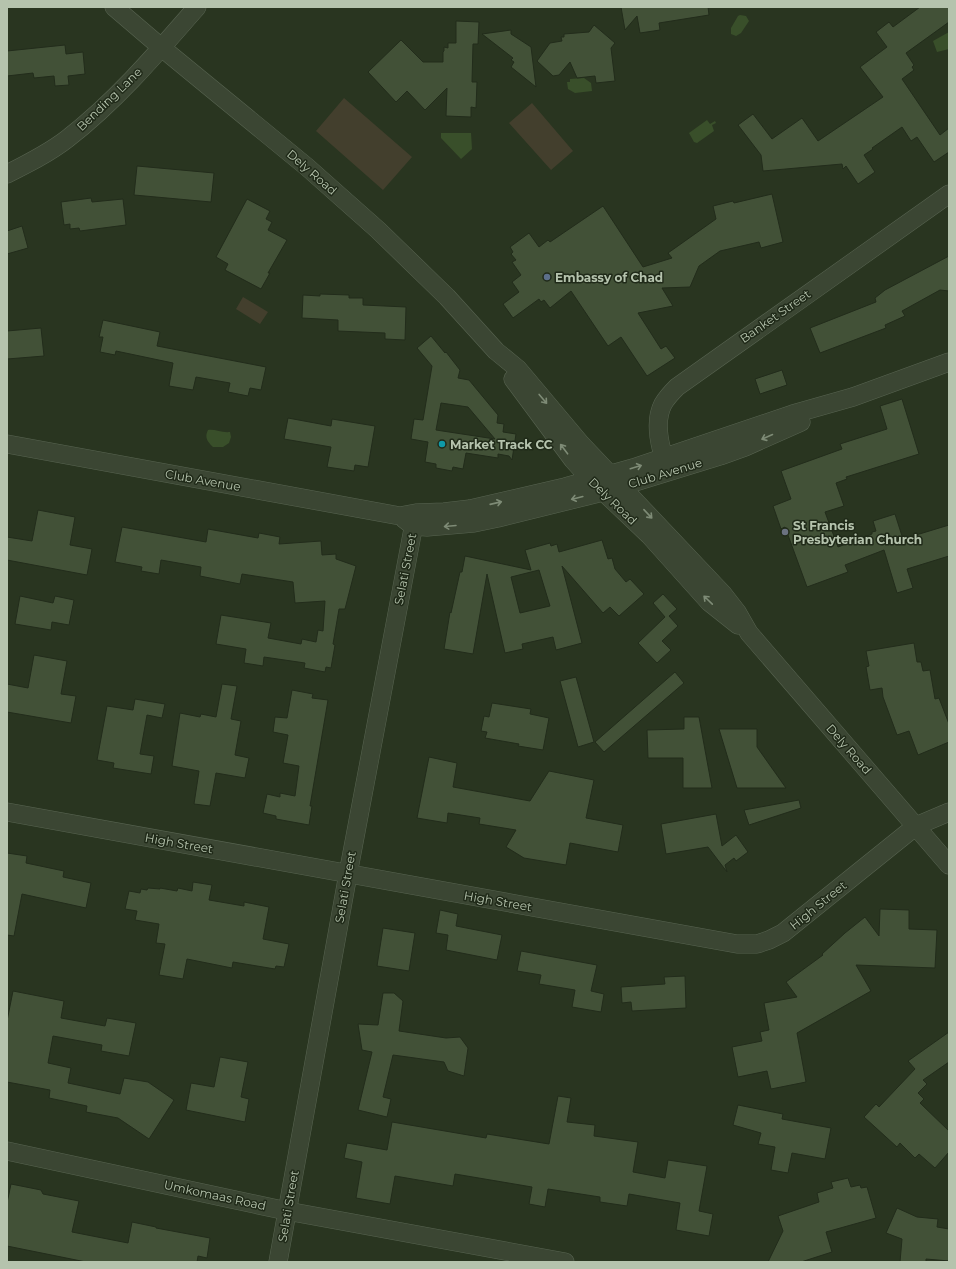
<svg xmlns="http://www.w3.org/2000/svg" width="956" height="1269" viewBox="0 0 956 1269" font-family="Montserrat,sans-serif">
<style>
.green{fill:#433f2d}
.water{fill:#394f2a}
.building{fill:#425137;stroke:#222c1b;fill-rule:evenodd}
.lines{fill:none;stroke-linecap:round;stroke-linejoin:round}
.minor-casing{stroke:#586451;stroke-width:19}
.minor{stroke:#3b4633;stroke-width:18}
.oneway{stroke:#7e8b76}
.service-dot{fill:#5c6f8a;stroke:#202a19;stroke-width:1.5}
.culture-dot{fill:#0f9aa8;stroke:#202a19;stroke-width:1.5}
.worship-dot{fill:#6b7280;stroke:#202a19;stroke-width:1.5}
.labels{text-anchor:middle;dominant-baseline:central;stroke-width:3;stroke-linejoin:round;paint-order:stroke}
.street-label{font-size:12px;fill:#b5c3ad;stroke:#202a19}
.poi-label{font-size:12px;font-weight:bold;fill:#b5c3ad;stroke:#202a19;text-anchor:start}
</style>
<rect width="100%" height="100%" fill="#293520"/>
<path class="green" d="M 344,98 L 412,157 L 383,190 L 316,131 Z
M 532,103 L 573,151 L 551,170 L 509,123 Z
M 243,297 L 268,312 L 260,324 L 236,309 Z"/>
<path class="water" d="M 740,15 L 746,16 L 749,21 L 741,33 L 736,36 L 731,34 L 731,28 L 738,16 Z
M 949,32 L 949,49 L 937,52 L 933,41 Z
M 584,78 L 591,83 L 592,91 L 575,93 L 568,89 L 567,82 L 570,82 L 570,79 Z
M 707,120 L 710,124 L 715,121 L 716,123 L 712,125 L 714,131 L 697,143 L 694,142 L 689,133 Z
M 441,133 L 471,133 L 472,149 L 461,159 L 441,138 Z
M 208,430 C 215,429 222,433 230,432 L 231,437 L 229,443 L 223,447 L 213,447 C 208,442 204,438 208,430 Z"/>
<path class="building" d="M 621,7 L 708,7 L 709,15 L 659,23 L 660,30 L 640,33 L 637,16 L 625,30 Z
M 920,7 L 949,7 L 949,22 L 906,53 L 914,65 L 912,67 L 914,70 L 902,79 L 940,135 L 949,128 L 949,152 L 934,162 L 917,137 L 911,141 L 902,127 L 872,148 L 873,149 L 864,155 L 875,172 L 858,184 L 846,166 L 843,169 L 842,164 L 763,171 L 761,155 L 738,125 L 753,114 L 772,139 L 802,118 L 818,141 L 883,97 L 860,67 L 887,47 L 876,32 L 889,22 L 893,27 Z
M 456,21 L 479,22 L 478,44 L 473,44 L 472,82 L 477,82 L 476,108 L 471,107 L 471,117 L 446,116 L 447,88 L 425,110 L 407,91 L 396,102 L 368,72 L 401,40 L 423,62 L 443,62 L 443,52 L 444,51 L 444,47 L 448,48 L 448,43 L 456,43 Z
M 594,25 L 615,43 L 611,48 L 615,81 L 596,83 L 595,76 L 577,78 L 570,62 L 559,75 L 553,76 L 537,61 L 550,43 L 562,41 L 561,37 L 564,37 L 564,34 L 589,32 Z
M 511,30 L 511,34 L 531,47 L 536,87 L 511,67 L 514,62 L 511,60 L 513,58 L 482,34 Z
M 65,45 L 66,54 L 83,52 L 85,74 L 68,76 L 69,85 L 55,86 L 54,76 L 34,78 L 33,73 L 7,76 L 7,51 Z
M 137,166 L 214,173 L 211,202 L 134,195 Z
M 772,194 L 783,242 L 761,248 L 759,242 L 720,251 L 699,266 L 690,287 L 662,288 L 673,306 L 638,313 L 661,349 L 666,346 L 675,358 L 647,376 L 621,337 L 608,346 L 571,291 L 550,308 L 544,300 L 541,302 L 539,299 L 513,318 L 503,304 L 519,292 L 512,282 L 521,275 L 512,262 L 516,260 L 511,254 L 513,252 L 510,247 L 529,233 L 539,247 L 548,240 L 550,242 L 603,206 L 643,267 L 672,258 L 668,253 L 716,219 L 713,206 L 733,201 L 734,203 Z
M 91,198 L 92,202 L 123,199 L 126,225 L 80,231 L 79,228 L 70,229 L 70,224 L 64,225 L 61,202 Z
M 247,199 L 270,211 L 266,219 L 272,222 L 268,230 L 287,240 L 268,273 L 270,273 L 261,289 L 225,270 L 228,264 L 216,257 Z
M 22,226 L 28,248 L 7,254 L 7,231 Z
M 949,256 L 949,291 L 940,290 L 902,311 L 905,316 L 885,325 L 886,328 L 820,353 L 810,328 L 876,302 L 875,298 L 885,290 Z
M 320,294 L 349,295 L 349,298 L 363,298 L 363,305 L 406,307 L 405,340 L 385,339 L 385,333 L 338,331 L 338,320 L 302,318 L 303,295 L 320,296 Z
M 103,320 L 160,332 L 157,346 L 266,367 L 261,390 L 250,388 L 248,396 L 228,392 L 230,383 L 196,377 L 193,390 L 169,386 L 173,363 L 116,351 L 115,355 L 100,352 L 103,337 L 99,337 Z
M 41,328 L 44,356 L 7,359 L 7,331 Z
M 431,336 L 445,353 L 446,352 L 460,370 L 458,378 L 469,380 L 498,415 L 497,423 L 504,424 L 503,432 L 516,434 L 512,460 L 509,456 L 498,454 L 498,458 L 466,453 L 463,469 L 453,467 L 452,471 L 436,468 L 436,464 L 425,462 L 428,442 L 411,439 L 414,419 L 423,420 L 432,366 L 417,348 ZM 441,403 L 468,407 L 495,439 L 436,430 Z
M 782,370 L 787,385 L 760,394 L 755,379 Z
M 902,399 L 919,454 L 846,477 L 847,479 L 836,483 L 844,506 L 825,512 L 838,547 L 872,534 L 872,532 L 876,531 L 873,521 L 895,514 L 903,539 L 949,525 L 949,556 L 907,569 L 913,588 L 897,593 L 884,550 L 845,565 L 848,572 L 807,587 L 785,527 L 781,529 L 773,506 L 791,499 L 781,471 L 842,449 L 840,444 L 887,429 L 880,406 Z
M 288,418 L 331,426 L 332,419 L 375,426 L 368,467 L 355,465 L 354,471 L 327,467 L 331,447 L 284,439 Z
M 38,510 L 75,517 L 70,545 L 92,549 L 87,575 L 7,560 L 7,537 L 32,541 Z
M 122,527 L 206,542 L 208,529 L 258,538 L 259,533 L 280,537 L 279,544 L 321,541 L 322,555 L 336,554 L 336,559 L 356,566 L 345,609 L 339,609 L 333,644 L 335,645 L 331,668 L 326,667 L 325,672 L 304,668 L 305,663 L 264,657 L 263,666 L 244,663 L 246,649 L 216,644 L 221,615 L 271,623 L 268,638 L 301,644 L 302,639 L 316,642 L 318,630 L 323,631 L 325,601 L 295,603 L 293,582 L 242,574 L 240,584 L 200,576 L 201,567 L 161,560 L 159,574 L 141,571 L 142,567 L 115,562 Z
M 602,540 L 608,559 L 612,558 L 615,569 L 626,582 L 630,579 L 644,594 L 619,616 L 610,607 L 603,613 L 562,566 L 582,643 L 556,650 L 553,637 L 522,644 L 523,649 L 505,653 L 487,574 L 473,654 L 444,649 L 450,612 L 451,613 L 460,572 L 462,572 L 465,556 L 531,570 L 525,550 L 550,543 L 551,546 L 557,544 L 559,552 ZM 539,570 L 550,606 L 520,613 L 511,577 Z
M 663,594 L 677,609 L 669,616 L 678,626 L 662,641 L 671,650 L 657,663 L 638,643 L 665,617 L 653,603 Z
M 20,596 L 53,603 L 55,596 L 74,600 L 69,625 L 52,622 L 51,630 L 15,624 Z
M 914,643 L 917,662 L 921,662 L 923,671 L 930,670 L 935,699 L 939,698 L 949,724 L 949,742 L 918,755 L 909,731 L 897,735 L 883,697 L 882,688 L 870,690 L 866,667 L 869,666 L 866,651 Z
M 34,655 L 67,661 L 61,694 L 76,696 L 71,723 L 7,712 L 7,684 L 28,688 Z
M 675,672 L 684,683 L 604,752 L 595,742 Z
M 576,677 L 594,742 L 578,747 L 560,681 Z
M 222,684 L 237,686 L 231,719 L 241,721 L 235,755 L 249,758 L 245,778 L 216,773 L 210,806 L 194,804 L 199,771 L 172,766 L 180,713 L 200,717 L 201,714 L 216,717 Z
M 292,690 L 313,694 L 312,698 L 328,700 L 310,806 L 312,806 L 309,825 L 276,819 L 276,816 L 263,813 L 267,794 L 280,797 L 280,793 L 295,796 L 299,766 L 283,763 L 288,735 L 273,732 L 275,717 L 287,718 Z
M 135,699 L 165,704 L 162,718 L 147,715 L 140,754 L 154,756 L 151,774 L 113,768 L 114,763 L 97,760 L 107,706 L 133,710 Z
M 492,703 L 531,709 L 530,714 L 549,718 L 543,750 L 518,746 L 519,744 L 485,738 L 487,732 L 481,731 L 484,716 L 489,717 Z
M 684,717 L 699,717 L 712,788 L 683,788 L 683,758 L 648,758 L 647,730 L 684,729 Z
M 719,729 L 757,729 L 757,747 L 786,788 L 737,788 Z
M 429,757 L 457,763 L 453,787 L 530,801 L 549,771 L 594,780 L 586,818 L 623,825 L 618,852 L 570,843 L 566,865 L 524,858 L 506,847 L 516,830 L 479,824 L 480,818 L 448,813 L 447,823 L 417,818 Z
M 799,800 L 801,808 L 749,825 L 744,810 Z
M 716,814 L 722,846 L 736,835 L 748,852 L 736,861 L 734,858 L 725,865 L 727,872 L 708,847 L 666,854 L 661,824 Z
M 7,853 L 27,856 L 26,863 L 64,871 L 63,877 L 91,883 L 86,908 L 22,894 L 14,936 L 7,935 Z
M 193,882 L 212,885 L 209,900 L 244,906 L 244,902 L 269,907 L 263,939 L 289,944 L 284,967 L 276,966 L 275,969 L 233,962 L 232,968 L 187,959 L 183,979 L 159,975 L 165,944 L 156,943 L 159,924 L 135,920 L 137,911 L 125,909 L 129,891 L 140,893 L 141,889 L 147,890 L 148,888 L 160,889 L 160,888 L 177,891 L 178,888 L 192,891 Z
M 880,909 L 909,910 L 909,929 L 937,930 L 935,968 L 856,965 L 871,991 L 797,1033 L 806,1082 L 771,1089 L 767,1071 L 738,1077 L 732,1047 L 762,1041 L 760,1032 L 769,1030 L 764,1003 L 797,997 L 786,982 L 823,955 L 822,954 L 845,933 L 865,917 L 879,936 Z
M 440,910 L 458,914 L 456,926 L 502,935 L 497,960 L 446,950 L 448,935 L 436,933 Z
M 383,928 L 415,933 L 409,971 L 377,966 Z
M 521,951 L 597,965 L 591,991 L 604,994 L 601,1012 L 572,1007 L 575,990 L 539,984 L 541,975 L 517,971 Z
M 685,976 L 686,1008 L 632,1011 L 631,1002 L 622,1003 L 621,987 L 665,984 L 664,977 Z
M 13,991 L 64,1001 L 61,1018 L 105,1026 L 107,1018 L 136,1023 L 129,1056 L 101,1051 L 102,1045 L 53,1036 L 48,1063 L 71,1068 L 68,1083 L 120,1094 L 124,1078 L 148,1082 L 174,1100 L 149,1139 L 118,1118 L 86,1112 L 87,1106 L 49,1098 L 50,1090 L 7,1082 L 7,1021 Z
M 383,993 L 394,993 L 403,1001 L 399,1031 L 446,1038 L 460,1037 L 468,1048 L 464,1076 L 448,1071 L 444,1062 L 393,1055 L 383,1097 L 391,1099 L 387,1117 L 358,1110 L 372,1052 L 362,1050 L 358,1024 L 378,1025 Z
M 949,1032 L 949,1062 L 923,1080 L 927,1084 L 918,1093 L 924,1099 L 920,1103 L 949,1131 L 949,1152 L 935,1168 L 919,1154 L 915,1158 L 900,1143 L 897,1147 L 864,1117 L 876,1104 L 879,1107 L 915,1069 L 908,1061 Z
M 220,1057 L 248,1062 L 241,1097 L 249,1099 L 245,1122 L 186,1110 L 191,1083 L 214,1087 Z
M 558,1096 L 571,1098 L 567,1122 L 595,1125 L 594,1136 L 638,1142 L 633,1172 L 665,1178 L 668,1160 L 707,1166 L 699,1211 L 713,1214 L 709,1236 L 676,1230 L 680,1203 L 629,1194 L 627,1206 L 600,1202 L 600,1197 L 548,1189 L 545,1207 L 529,1204 L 532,1187 L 455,1174 L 453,1186 L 395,1176 L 390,1204 L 356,1198 L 362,1162 L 344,1158 L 347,1143 L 387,1150 L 392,1122 L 486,1138 L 487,1134 L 549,1144 Z
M 738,1105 L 783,1114 L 782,1119 L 831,1128 L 825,1159 L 792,1153 L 788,1173 L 771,1170 L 775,1147 L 758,1144 L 761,1133 L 733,1125 Z
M 848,1178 L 851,1187 L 860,1185 L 861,1188 L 867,1187 L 876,1218 L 826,1232 L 832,1252 L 801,1262 L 768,1262 L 783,1231 L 778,1216 L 819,1202 L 817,1193 L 833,1188 L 831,1182 Z
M 11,1184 L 41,1190 L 43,1194 L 79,1201 L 72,1232 L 128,1243 L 132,1222 L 156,1227 L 156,1228 L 210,1238 L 207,1258 L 198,1256 L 197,1262 L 86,1262 L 7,1246 L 7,1203 Z
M 897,1208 L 917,1217 L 938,1219 L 937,1227 L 949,1229 L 949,1261 L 926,1259 L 926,1262 L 900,1262 L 902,1239 L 886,1233 Z"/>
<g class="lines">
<g class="minor-casing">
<path id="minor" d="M 114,7 L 162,48 L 307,167 L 378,230 L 447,297 L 496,351 L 518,369 L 581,444 L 723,594 L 737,612 L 749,633 L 949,865
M 7,174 C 27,164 49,153 67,139 C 116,101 157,53 197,7
M 513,379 L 573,460 L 590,479 L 649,535 L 709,602 L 738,625
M 7,444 L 400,516 L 416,513 L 444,512 L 470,509 L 565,487 L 633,468 L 793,414 L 853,397 L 949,362
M 667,469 C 661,450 653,423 663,404 C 667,397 672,392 677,387 L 949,194
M 404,519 L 413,526 L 427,527 L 474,523 L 498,518 L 603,492 L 720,456 L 745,447 L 801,422
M 7,812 L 737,944 L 757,944 L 769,940 L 783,933 L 916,826 L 949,812
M 7,1151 L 287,1211 L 565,1262
M 278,1262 L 348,874 L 416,513"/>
</g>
<use href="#minor" class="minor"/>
</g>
<defs><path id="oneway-shaft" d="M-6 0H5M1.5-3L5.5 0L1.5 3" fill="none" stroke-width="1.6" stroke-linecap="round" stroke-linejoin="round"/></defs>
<g class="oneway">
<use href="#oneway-shaft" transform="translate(543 399) rotate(50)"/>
<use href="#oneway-shaft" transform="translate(767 437) rotate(156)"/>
<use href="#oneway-shaft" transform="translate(564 449) rotate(-127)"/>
<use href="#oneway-shaft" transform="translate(636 467) rotate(-17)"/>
<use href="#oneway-shaft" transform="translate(577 498) rotate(166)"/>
<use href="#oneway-shaft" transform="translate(496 503) rotate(-13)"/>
<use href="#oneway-shaft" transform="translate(648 514) rotate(47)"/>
<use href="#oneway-shaft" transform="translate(450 526) rotate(175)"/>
<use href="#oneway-shaft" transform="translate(708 600) rotate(-136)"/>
</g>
<circle class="service-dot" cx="547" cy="277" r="4"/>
<circle class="culture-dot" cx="442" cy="444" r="4"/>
<circle class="worship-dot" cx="785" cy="532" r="4"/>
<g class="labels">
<g class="street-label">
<text transform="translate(109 99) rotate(-44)">Bending Lane</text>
<text transform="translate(312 172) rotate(41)">Dely Road</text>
<text transform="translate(775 316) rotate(-35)">Banket Street</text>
<text transform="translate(665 473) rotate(-17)">Club Avenue</text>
<text transform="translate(203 480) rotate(10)">Club Avenue</text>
<text transform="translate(613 501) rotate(44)">Dely Road</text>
<text transform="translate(405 569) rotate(-79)">Selati Street</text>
<text transform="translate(849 749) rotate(49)">Dely Road</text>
<text transform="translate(179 843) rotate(10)">High Street</text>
<text transform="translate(345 887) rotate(-80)">Selati Street</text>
<text transform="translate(498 901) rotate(10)">High Street</text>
<text transform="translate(818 905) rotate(-39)">High Street</text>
<text transform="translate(215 1195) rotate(12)">Umkomaas Road</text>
<text transform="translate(288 1206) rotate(-80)">Selati Street</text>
</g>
<g class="poi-label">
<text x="555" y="277">Embassy of Chad</text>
<text x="450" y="444">Market Track CC</text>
<text x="793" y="525">St Francis<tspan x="793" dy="14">Presbyterian Church</tspan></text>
</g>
</g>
<rect width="956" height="1269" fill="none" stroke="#b5c3ad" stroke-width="16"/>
</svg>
